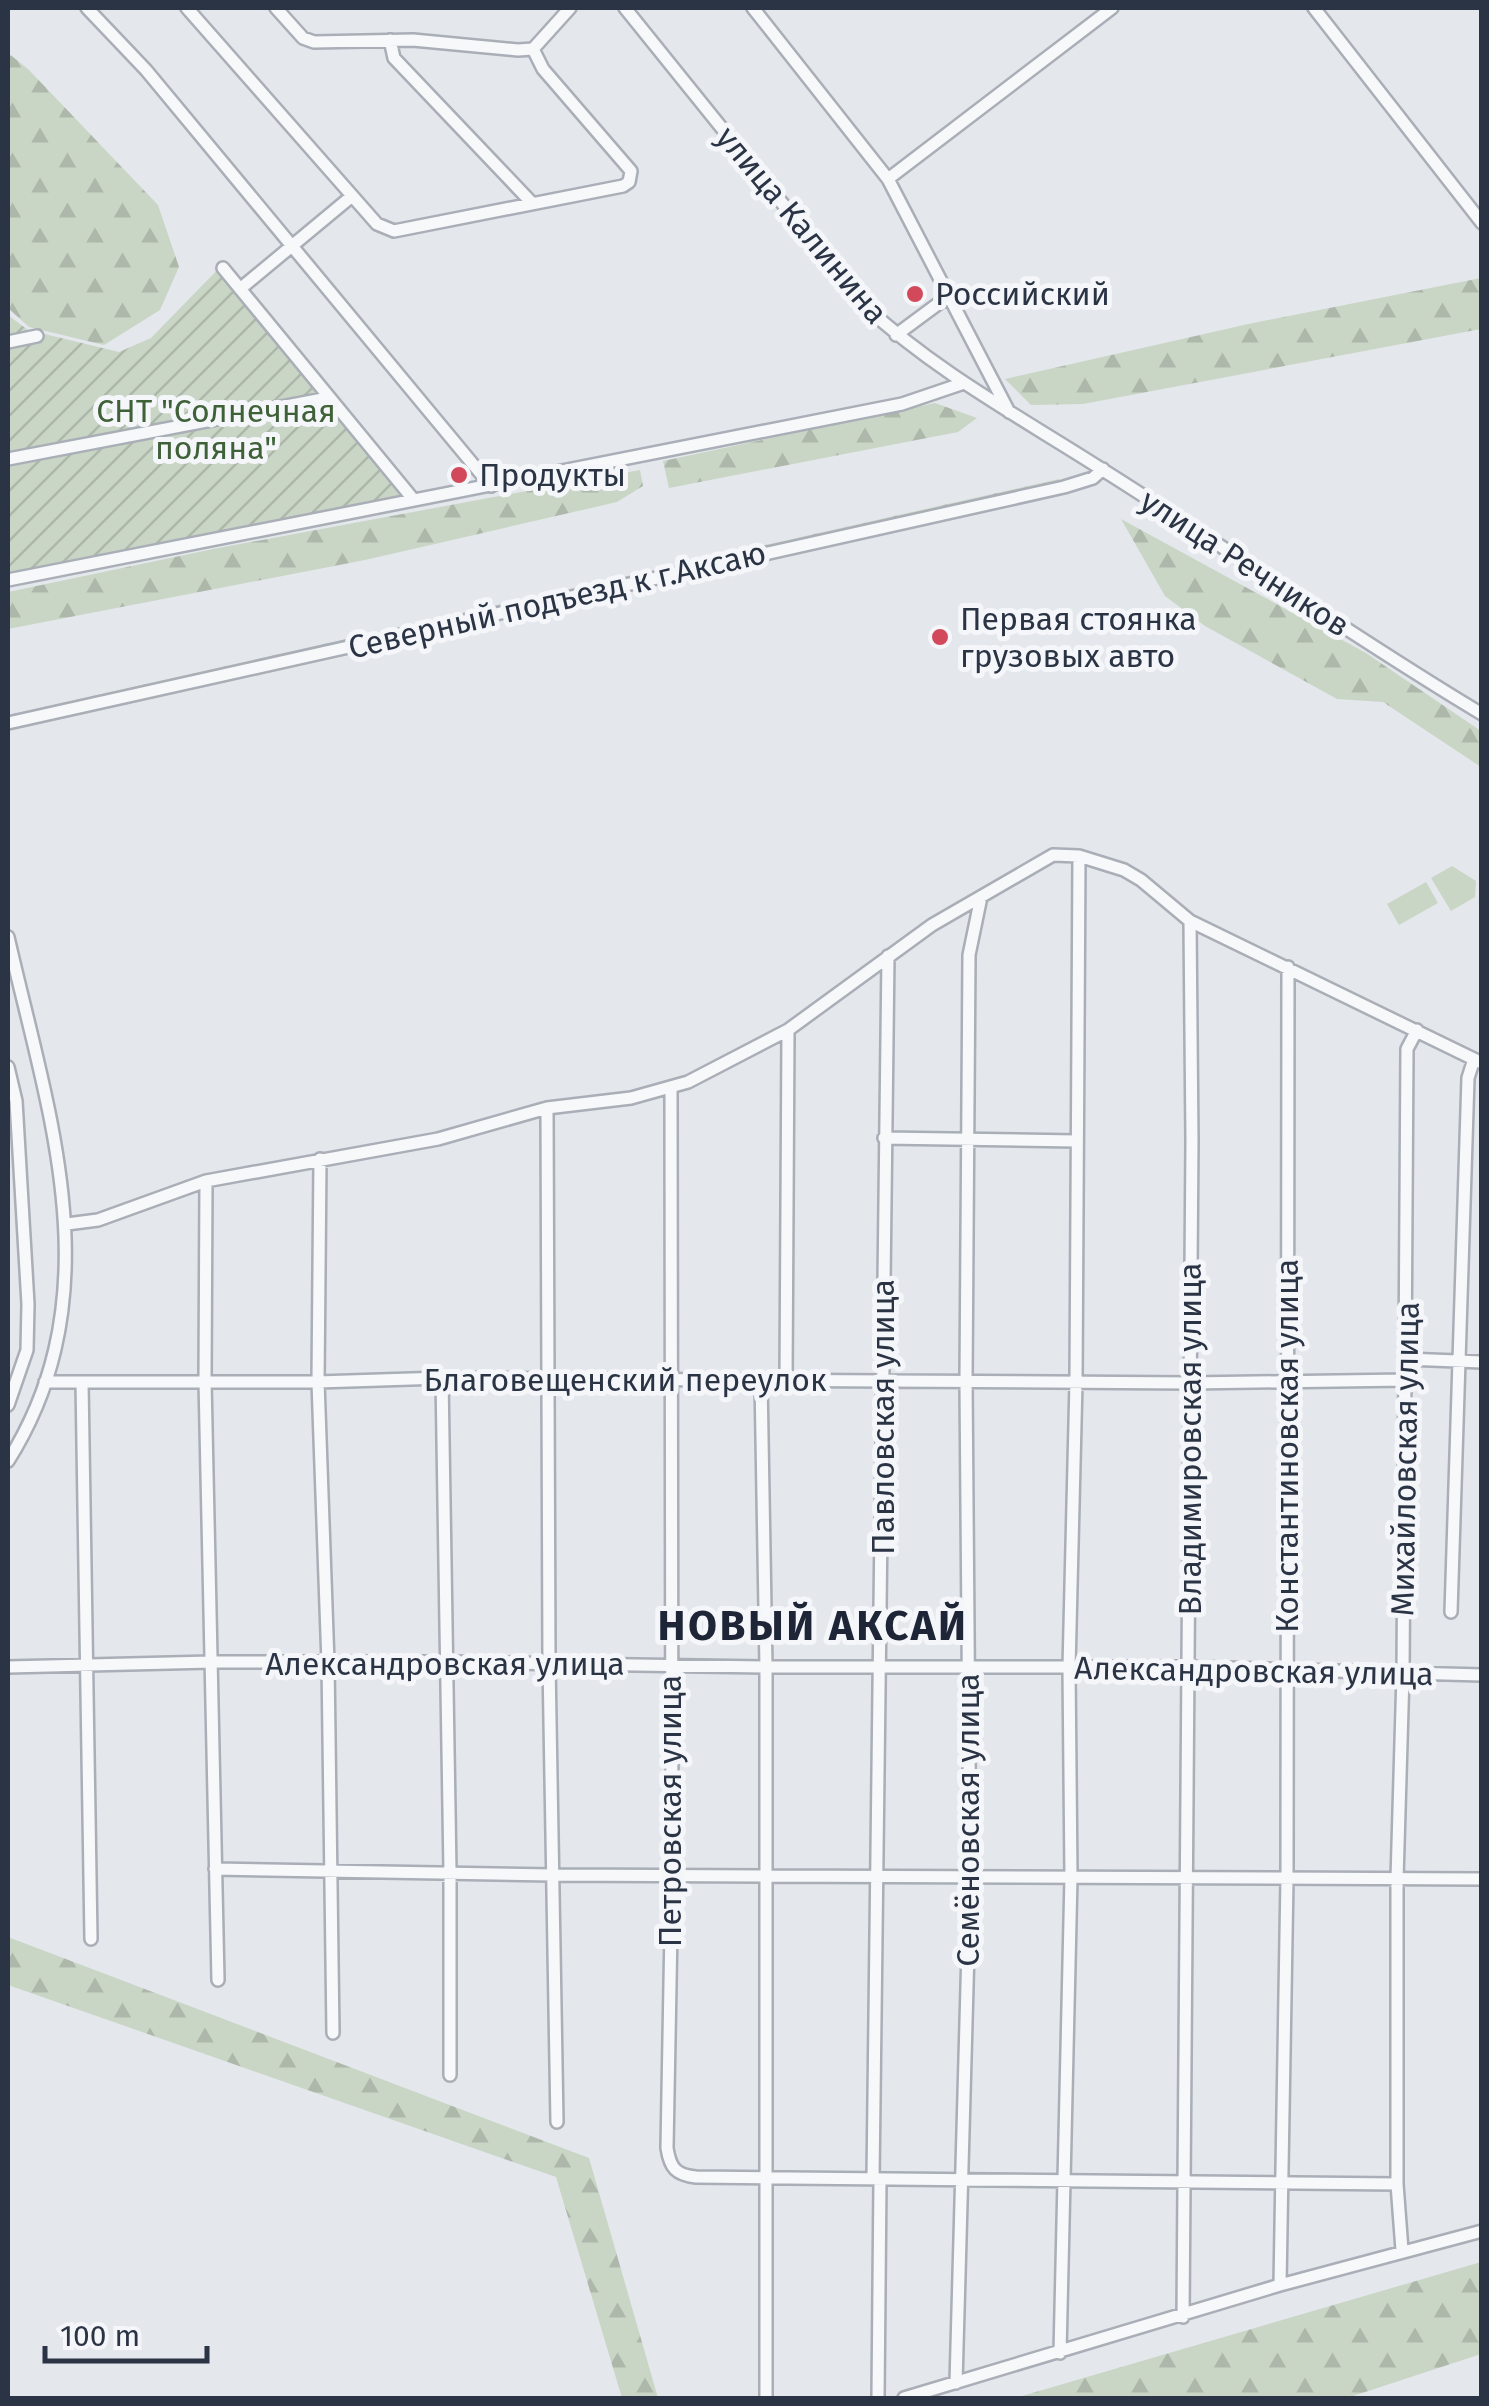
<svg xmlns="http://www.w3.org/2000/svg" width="1489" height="2406" viewBox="0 0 1489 2406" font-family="'Fira Sans',sans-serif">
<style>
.grass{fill:url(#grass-dots)}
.forest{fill:url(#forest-firs)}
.park{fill:#c9d6c5}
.garden{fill:url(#garden-furrows)}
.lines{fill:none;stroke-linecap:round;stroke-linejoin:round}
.minor-casing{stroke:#a9aeb7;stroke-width:16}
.minor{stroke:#f7f8fa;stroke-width:11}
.poi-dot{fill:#d1495b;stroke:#f4f6f9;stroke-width:4}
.labels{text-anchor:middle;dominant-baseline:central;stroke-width:10;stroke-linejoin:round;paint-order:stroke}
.street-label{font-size:32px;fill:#2b3445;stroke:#f4f6f9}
.poi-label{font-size:32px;fill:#2b3445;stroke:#f4f6f9;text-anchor:start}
.park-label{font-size:32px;fill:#3f6138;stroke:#f4f6f9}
.district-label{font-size:42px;font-weight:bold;letter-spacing:2.5px;fill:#1d2536;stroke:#f4f6f9}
</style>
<defs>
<pattern id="grass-dots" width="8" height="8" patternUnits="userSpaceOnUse" patternTransform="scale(2.5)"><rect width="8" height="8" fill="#c9d6c5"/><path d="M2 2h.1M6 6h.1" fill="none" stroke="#adb8ab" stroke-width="1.8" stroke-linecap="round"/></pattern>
<pattern id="forest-firs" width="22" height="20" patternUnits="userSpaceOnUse" patternTransform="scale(2.5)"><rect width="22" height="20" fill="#c9d6c5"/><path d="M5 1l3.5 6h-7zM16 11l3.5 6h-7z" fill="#adb8ab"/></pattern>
<pattern id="garden-furrows" width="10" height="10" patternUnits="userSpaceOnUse" patternTransform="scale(2.5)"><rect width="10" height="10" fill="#c9d6c5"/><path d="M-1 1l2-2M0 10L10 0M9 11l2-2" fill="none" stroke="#adb8ab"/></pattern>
</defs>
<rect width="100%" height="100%" fill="#e4e7ec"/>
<path class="grass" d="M 1059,479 L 1060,482 L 8,718 L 8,715 Z
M 1062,492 L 1063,495 L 8,731 L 8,728 Z"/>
<path class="forest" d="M 8,53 L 28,69 L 158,205 L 179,267 L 160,310 L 104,345 L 29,327 L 8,308 Z
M 1481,278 L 1481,329 L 1083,404 L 1031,405 L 1005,379 L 1253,323 Z
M 935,403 L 977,418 L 958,432 L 669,488 L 663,461 Z
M 640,470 L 643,486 L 617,502 L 365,560 L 8,629 L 8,592 L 213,549 Z
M 1121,519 L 1366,653 L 1481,731 L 1481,767 L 1383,702 L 1337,699 L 1205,626 L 1165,596 Z
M 8,1937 L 589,2158 L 658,2398 L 622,2398 L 556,2177 L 8,1985 Z
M 1481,2262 L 1481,2354 L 1347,2398 L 1015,2398 Z"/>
<path class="park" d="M 1452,866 L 1476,881 L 1475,897 L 1451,911 L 1431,878 Z
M 1426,882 L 1438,903 L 1399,925 L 1387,904 Z"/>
<path class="garden" d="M 225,262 L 421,502 L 8,587 L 8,315 L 28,330 L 119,352 L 151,338 Z"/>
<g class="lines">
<g class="minor-casing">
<path id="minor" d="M 87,8 L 146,70 L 491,486
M 187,8 L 377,224 L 394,231 L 623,186 L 629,182 L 631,171 L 543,69 L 533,49
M 276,8 L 303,38 L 314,42 L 413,40 L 518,50 L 533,49 L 570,8
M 625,8 L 865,306 C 936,372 1022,418 1103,470 C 1230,550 1353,637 1482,714
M 753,8 L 888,179 L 1009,412
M 1314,8 L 1482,223
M 390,40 L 394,58 L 532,203
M 888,179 L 1112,8
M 223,268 L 413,499
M 240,289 L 352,196
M 896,335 L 950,295
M 8,342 L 37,336
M 8,459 L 328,398
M 8,580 L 902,404 L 964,383
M 8,723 L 1064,487 L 1093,478 L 1103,469
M 8,937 C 48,1113 114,1293 8,1461
M 8,1067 L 16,1101 L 28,1304 L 27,1350 L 8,1405
M 671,1088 L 672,1874 L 667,2148 C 670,2168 676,2175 696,2177 L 1397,2184
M 547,1108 L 549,1663 L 557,2122
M 884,1138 L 1076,1141
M 320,1159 L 318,1382 L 328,1663 L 333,2033
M 206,1181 L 205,1381 L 218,1980
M 67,1224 L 98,1220 L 206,1181 L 438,1139 L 547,1108 L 631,1098 L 688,1082 L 788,1030 L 932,925 L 1053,855 L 1079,856 L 1124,870 L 1141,880 L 1190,921 L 1482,1063
M 1406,1359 L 1482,1362
M 442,1378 L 450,1872 L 450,2075
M 761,1380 L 766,1667 L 766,2398
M 786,1380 L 788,1030
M 45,1382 L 318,1382 L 442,1378 L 1190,1383 L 1405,1380
M 82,1382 L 91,1939
M 1451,1612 L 1468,1078 L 1474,1059
M 8,1667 L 211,1662 L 446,1662 L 766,1667 L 1188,1667 L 1482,1675
M 215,1869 L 552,1875 L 1482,1879
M 873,2179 L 888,956
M 1402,2250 L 1397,2184 L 1397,1879 L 1403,1674 L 1407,1049 L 1417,1030
M 1280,2285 L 1287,1879 L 1288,967
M 1183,2317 L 1192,1141 L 1190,921
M 1060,2353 L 1071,1877 L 1069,1668 L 1076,1382 L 1079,856
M 956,2383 L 970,1878 L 966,1381 L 969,955 L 981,897
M 878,2398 L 880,2179
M 904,2398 L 1280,2285 L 1482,2231"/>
</g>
<use href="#minor" class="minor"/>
</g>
<g class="poi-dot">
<circle cx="915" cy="294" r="10"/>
<circle cx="459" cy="475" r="10"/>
<circle cx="940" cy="637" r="10"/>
</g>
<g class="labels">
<g class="street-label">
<text transform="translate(802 225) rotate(50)">улица Калинина</text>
<text transform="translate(1245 563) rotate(33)">улица Речников</text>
<text transform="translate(557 600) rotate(-13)">Северный подъезд к г.Аксаю</text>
<text x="625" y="1380">Благовещенский переулок</text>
<text transform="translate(883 1417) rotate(-90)">Павловская улица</text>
<text transform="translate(1190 1439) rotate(-90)">Владимировская улица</text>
<text transform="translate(1287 1446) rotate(-90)">Константиновская улица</text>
<text transform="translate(1405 1459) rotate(-89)">Михайловская улица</text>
<text x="445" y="1664">Александровская улица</text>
<text transform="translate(1254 1671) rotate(1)">Александровская улица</text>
<text transform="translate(670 1811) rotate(-90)">Петровская улица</text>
<text transform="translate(968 1820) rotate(-90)">Семёновская улица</text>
</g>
<g class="poi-label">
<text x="935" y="294">Российский</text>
<text x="479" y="475">Продукты</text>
<text x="960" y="619">Первая стоянка<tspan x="960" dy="37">грузовых авто</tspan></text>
</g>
<g class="park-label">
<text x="216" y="411">СНТ "Солнечная<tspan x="216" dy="37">поляна"</tspan></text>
</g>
<g class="district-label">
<text x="813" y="1626">НОВЫЙ АКСАЙ</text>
</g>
</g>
<rect width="1489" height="2406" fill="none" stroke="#2b3445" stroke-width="20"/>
<path d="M45 2346v15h162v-15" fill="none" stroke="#2b3445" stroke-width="5"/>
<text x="60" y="2346" font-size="30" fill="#2b3445" stroke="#f4f6f9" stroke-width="8" paint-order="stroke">100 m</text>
</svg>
